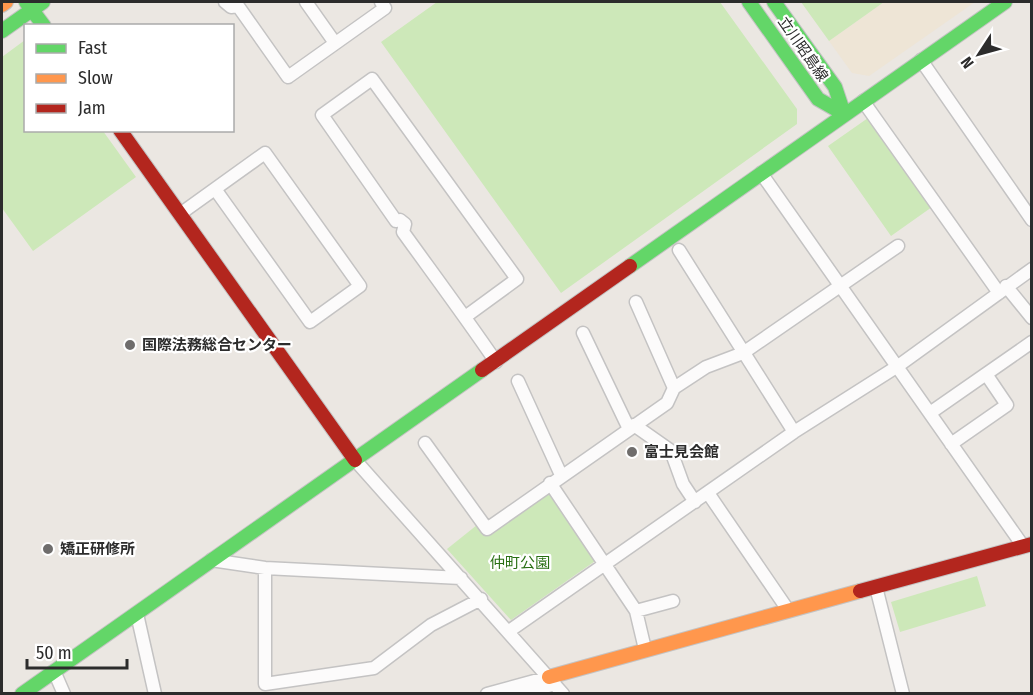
<svg xmlns="http://www.w3.org/2000/svg" width="1033" height="695" viewBox="0 0 1033 695" font-family="'Fira Sans Condensed','Noto Sans JP',sans-serif">
<style>
.education{fill:#eee5d6}
.green{fill:#cde8b9}
.lines{fill:none;stroke-linecap:round;stroke-linejoin:round}
.street-casing{stroke:#c4c3c3;stroke-width:15}
.fast-casing{stroke:#c4c3c3;stroke-width:16}
.slow-casing{stroke:#c4c3c3;stroke-width:16}
.jam-casing{stroke:#c4c3c3;stroke-width:16}
.street{stroke:#fcfbfb;stroke-width:12}
.fast{stroke:#63d668;stroke-width:14}
.slow{stroke:#ff974d;stroke-width:14}
.jam{stroke:#b3261e;stroke-width:14}
.poi-dot{fill:#6f6d6c;stroke:#fff;stroke-width:2}
.labels{text-anchor:middle;dominant-baseline:central;stroke-width:4.5;stroke-linejoin:round;paint-order:stroke}
.street-label{font-size:15px;fill:#2c2c2c;stroke:#fff}
.poi-label{font-size:15px;font-weight:bold;fill:#2c2c2c;stroke:#fff;text-anchor:start}
.park-label{font-size:15px;fill:#2a7015;stroke:#fff}
</style>
<rect width="100%" height="100%" fill="#ebe7e2"/>
<path class="education" d="M 884,2 L 975,2 L 869,76 L 852,73 L 829,41 Z"/>
<path class="green" d="M 437,2 L 720,2 L 797,109 L 797,124 L 561,293 L 381,42 Z
M 801,2 L 884,2 L 829,41 Z
M 25,40 L 26,130 L 103,131 L 136,177 L 33,251 L 2,208 L 2,57 Z
M 868,118 L 932,207 L 891,236 L 828,146 Z
M 552,492 L 598,559 L 511,620 L 447,549 L 477,525 L 492,532 Z
M 977,576 L 986,606 L 900,632 L 891,602 Z"/>
<g class="lines">
<g class="street-casing">
<path id="street" d="M 225,2 L 231,7 L 238,6
M 306,2 L 335,43
M 238,6 L 288,77 L 385,8 L 381,2
M 921,60 L 1032,220
M 863,101 L 999,293
M 761,173 L 1023,546
M 180,214 L 265,153 L 360,286 L 310,322 L 215,189
M 679,250 L 794,432
M 1006,286 L 1032,318
M 636,302 L 674,388
M 465,317 L 517,279 L 372,79 L 322,115 L 396,221 L 400,220 L 405,224 L 403,232 C 434,275 466,318 496,362
M 583,333 L 629,429
M 518,381 L 561,475
M 930,413 L 1032,342
M 634,425 L 671,451 L 683,484 L 695,502
M 425,443 L 487,529 L 667,403 L 674,388 L 706,367 L 743,353 L 898,246
M 951,444 L 1007,405 L 986,374
M 355,460 L 563,694
M 550,483 L 636,611 L 645,649
M 708,493 L 788,610
M 211,560 L 265,568 L 461,578
M 265,568 L 265,684 L 374,668 L 431,625 L 481,599
M 876,587 L 903,694
M 636,611 L 673,601
M 137,614 L 155,694
M 509,631 L 794,432 L 898,366 L 1032,269
M 54,671 L 64,694
M 487,694 L 549,677
M 521,694 L 555,684"/>
</g>
<g class="fast-casing">
<path id="fast" d="M 26,2 L 44,26
M 749,2 L 818,99 L 844,114
M 774,2 L 835,87 L 844,114
M 2,31 L 43,2
M 630,266 L 1005,2
M 22,694 L 482,370"/>
</g>
<g class="slow-casing">
<path id="slow" d="M 2,5 L 6,2
M 549,677 L 860,591"/>
</g>
<g class="jam-casing">
<path id="jam" d="M 120,130 L 355,460
M 482,370 L 630,266
M 860,591 L 1032,544"/>
</g>
<use href="#street" class="street"/>
<use href="#fast" class="fast"/>
<use href="#slow" class="slow"/>
<use href="#jam" class="jam"/>
</g>
<g class="poi-dot">
<circle cx="130" cy="345" r="6"/>
<circle cx="632" cy="452" r="6"/>
<circle cx="48" cy="549" r="6"/>
</g>
<g class="labels">
<g class="street-label">
<text transform="translate(803 49) rotate(55)">立川昭島線</text>
</g>
<g class="poi-label">
<text x="142" y="345">国際法務総合センター</text>
<text x="644" y="452">富士見会館</text>
<text x="60" y="549">矯正研修所</text>
</g>
<g class="park-label">
<text x="520" y="563">仲町公園</text>
</g>
</g>
<rect width="1033" height="695" fill="none" stroke="#2c2c2c" stroke-width="6"/>
<rect x="24" y="24" width="210" height="108" fill="#ffffff" stroke="#ababab" stroke-width="1.5"/>
<rect x="36" y="44" width="30" height="9" fill="#63d668" stroke="#ababab" stroke-width="1.5"/>
<text x="78" y="54" font-size="18" fill="#2c2c2c">Fast</text>
<rect x="36" y="74" width="30" height="9" fill="#ff974d" stroke="#ababab" stroke-width="1.5"/>
<text x="78" y="84" font-size="18" fill="#2c2c2c">Slow</text>
<rect x="36" y="104" width="30" height="9" fill="#b3261e" stroke="#ababab" stroke-width="1.5"/>
<text x="78" y="114" font-size="18" fill="#2c2c2c">Jam</text>
<g transform="translate(979 54) rotate(234)" stroke="#ffffff" stroke-width="4.5" paint-order="stroke">
<path d="M0-4.5L10 22L0 15L-10 22Z" fill="#2c2c2c"/>
<text y="-9" font-size="16" font-weight="bold" text-anchor="middle" fill="#2c2c2c">N</text>
</g>
<path d="M27 659v9h100v-9" fill="none" stroke="#2c2c2c" stroke-width="3"/>
<text x="36" y="659" font-size="18" fill="#2c2c2c" stroke="#ffffff" stroke-width="4.5" paint-order="stroke">50 m</text>
</svg>
